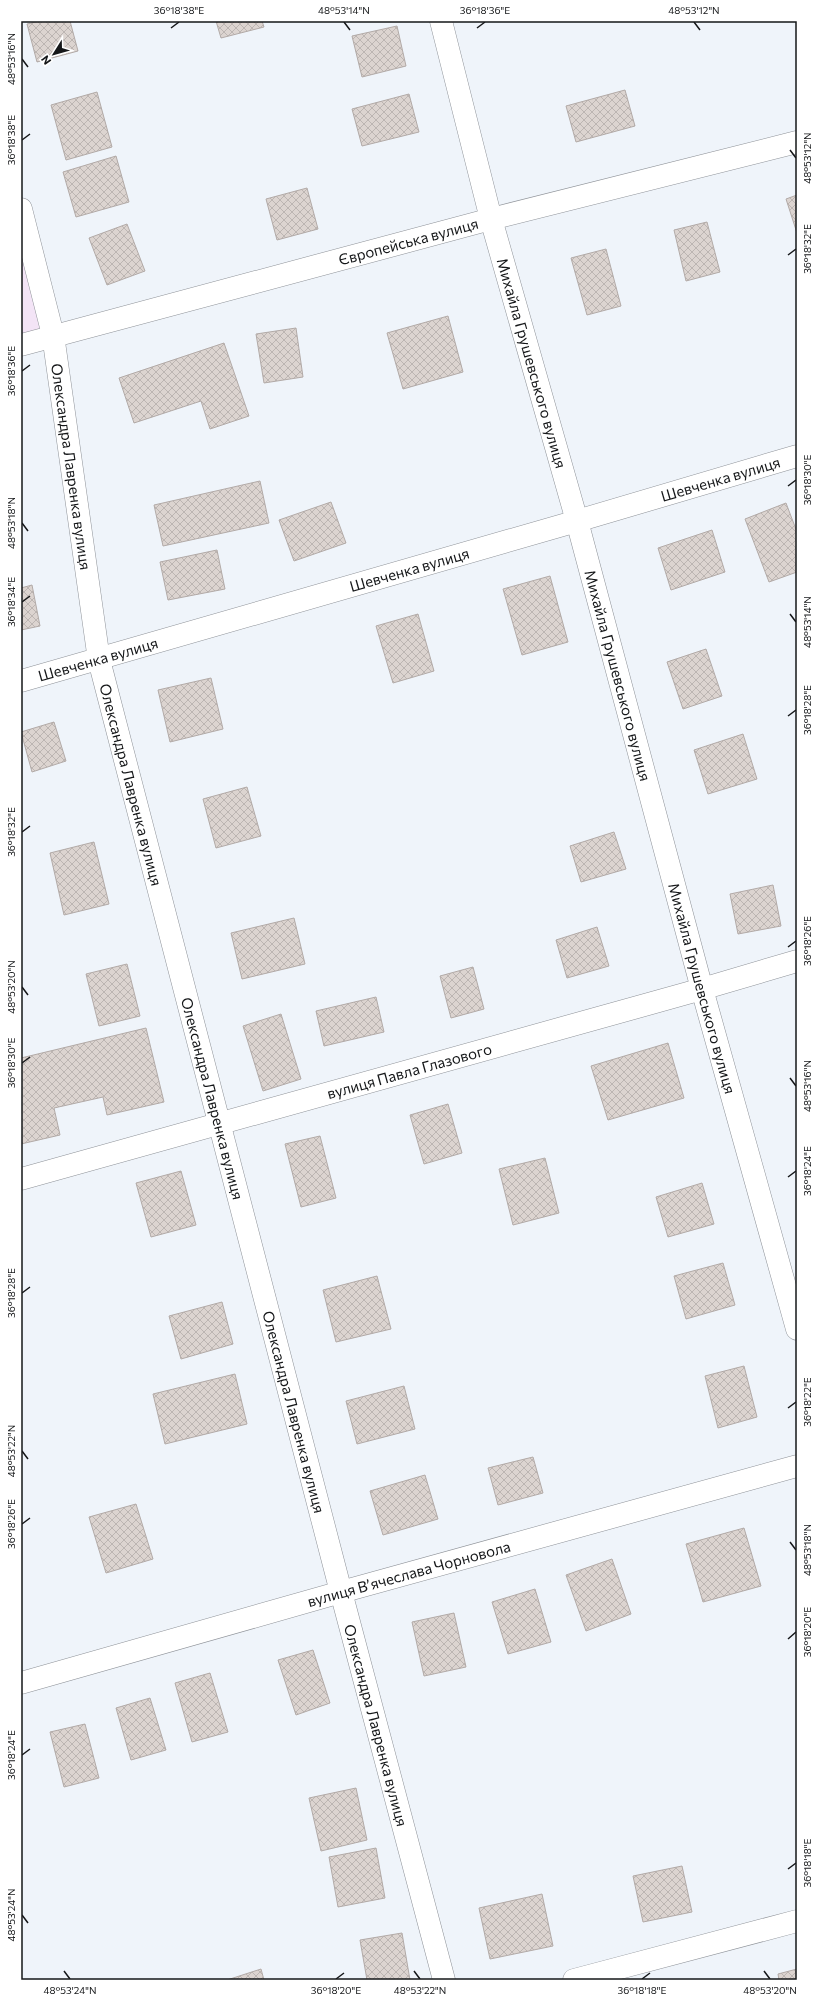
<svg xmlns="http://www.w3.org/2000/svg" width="818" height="2001" viewBox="0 0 818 2001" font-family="Commissioner,sans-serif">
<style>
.commercial{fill:#f3e4f6}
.building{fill:url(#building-cross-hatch);stroke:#b2aaa7}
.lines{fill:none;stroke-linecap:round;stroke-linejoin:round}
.minor-casing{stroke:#8e9298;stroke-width:23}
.minor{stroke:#fff;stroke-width:22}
.ticks{fill:none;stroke:#151719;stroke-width:1.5}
.labels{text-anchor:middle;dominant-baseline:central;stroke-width:3.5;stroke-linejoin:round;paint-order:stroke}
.street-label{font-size:15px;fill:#151719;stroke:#fff}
.neatline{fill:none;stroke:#151719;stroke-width:1.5}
.ticks-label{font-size:10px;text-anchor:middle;fill:#151719}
</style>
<defs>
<pattern id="building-cross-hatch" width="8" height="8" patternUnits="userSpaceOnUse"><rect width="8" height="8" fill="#dcd4d0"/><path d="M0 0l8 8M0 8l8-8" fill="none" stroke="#bcb5b2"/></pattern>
</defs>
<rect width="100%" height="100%" fill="#eff4fa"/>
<path class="commercial" d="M 21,248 L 44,328 L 21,334 Z"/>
<path class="building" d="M 40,21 L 70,21 L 78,51 L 37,62 L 27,24 Z
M 216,21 L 262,21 L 264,27 L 221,38 Z
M 397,26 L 406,66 L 362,77 L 352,36 Z
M 625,90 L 635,126 L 576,142 L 566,106 Z
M 97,92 L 112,147 L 66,160 L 51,105 Z
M 409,94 L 419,132 L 362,146 L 352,109 Z
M 116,156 L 129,202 L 76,217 L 63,172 Z
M 307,188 L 318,229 L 277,240 L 266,199 Z
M 797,195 L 797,233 L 786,199 Z
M 707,222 L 720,272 L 686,281 L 674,230 Z
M 127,224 L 145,271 L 107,285 L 89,238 Z
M 606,249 L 621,306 L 587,315 L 571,258 Z
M 448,316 L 463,372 L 403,389 L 387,333 Z
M 296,328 L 303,377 L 264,383 L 256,334 Z
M 224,343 L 249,416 L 210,429 L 201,401 L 134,423 L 119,378 Z
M 260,481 L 269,523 L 163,546 L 154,505 Z
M 331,502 L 346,543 L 294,561 L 279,520 Z
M 786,503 L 797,532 L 797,572 L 769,582 L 745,519 Z
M 712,530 L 725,572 L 671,590 L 658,548 Z
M 217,550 L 225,589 L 168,600 L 160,562 Z
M 550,576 L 568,642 L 522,655 L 503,589 Z
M 32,585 L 40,626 L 21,630 L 21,588 Z
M 418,614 L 434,671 L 393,683 L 376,626 Z
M 706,649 L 722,696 L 683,709 L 667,662 Z
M 211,678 L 223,729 L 170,742 L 158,690 Z
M 54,722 L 66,761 L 32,772 L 21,732 Z
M 743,734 L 757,779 L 708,794 L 694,750 Z
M 247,787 L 261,836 L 216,848 L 203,799 Z
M 614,832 L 626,869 L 581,882 L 570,846 Z
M 94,842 L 109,904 L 64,915 L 50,853 Z
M 773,885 L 781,926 L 738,934 L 730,894 Z
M 294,918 L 305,964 L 242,979 L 231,933 Z
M 597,927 L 609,966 L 567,978 L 556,940 Z
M 127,964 L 140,1016 L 99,1026 L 86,974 Z
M 473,967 L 484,1009 L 451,1018 L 440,976 Z
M 376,997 L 384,1032 L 324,1046 L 316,1011 Z
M 281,1014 L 301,1079 L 263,1091 L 243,1026 Z
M 146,1028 L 164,1102 L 107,1115 L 103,1097 L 54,1108 L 60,1135 L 21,1144 L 21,1058 Z
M 668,1043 L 684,1098 L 608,1120 L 591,1066 Z
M 448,1104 L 462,1153 L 424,1164 L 410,1115 Z
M 320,1136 L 336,1198 L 301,1207 L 285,1144 Z
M 545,1158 L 559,1213 L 513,1225 L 499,1169 Z
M 181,1171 L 196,1225 L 151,1237 L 136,1183 Z
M 702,1183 L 714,1224 L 668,1237 L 656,1197 Z
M 723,1263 L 735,1305 L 686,1319 L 674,1276 Z
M 377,1276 L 391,1329 L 336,1342 L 323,1290 Z
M 222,1302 L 233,1344 L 181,1359 L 169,1316 Z
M 744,1366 L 757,1417 L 718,1428 L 705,1376 Z
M 235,1374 L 247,1424 L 165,1444 L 153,1394 Z
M 404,1386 L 415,1429 L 357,1444 L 346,1401 Z
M 533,1457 L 543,1493 L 498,1505 L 488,1468 Z
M 425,1475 L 438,1519 L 383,1535 L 370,1491 Z
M 136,1504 L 153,1559 L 106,1573 L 89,1517 Z
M 744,1528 L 761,1586 L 703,1602 L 686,1544 Z
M 612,1559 L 631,1614 L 586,1631 L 566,1575 Z
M 535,1589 L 551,1642 L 508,1654 L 492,1602 Z
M 454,1613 L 466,1667 L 424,1676 L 412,1622 Z
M 313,1650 L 330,1703 L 296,1715 L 278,1660 Z
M 210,1673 L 228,1732 L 192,1742 L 175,1683 Z
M 150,1698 L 166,1750 L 131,1760 L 116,1708 Z
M 85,1724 L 99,1778 L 64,1787 L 50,1732 Z
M 356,1788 L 367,1840 L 321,1851 L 309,1798 Z
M 376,1848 L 385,1898 L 338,1907 L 329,1857 Z
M 682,1866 L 692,1912 L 643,1922 L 633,1876 Z
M 542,1894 L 553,1946 L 490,1959 L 479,1908 Z
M 402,1933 L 410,1980 L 367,1980 L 360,1940 Z
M 261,1969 L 264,1980 L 227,1980 Z
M 797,1969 L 797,1980 L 779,1980 L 778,1974 Z"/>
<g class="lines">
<g class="minor-casing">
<g id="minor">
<path id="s1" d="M 441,21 L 491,219 L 577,521 L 702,989 L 797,1329"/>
<path id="s2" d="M 21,209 L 53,335 L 99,660 L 341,1592 L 444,1980"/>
<path id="s3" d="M 21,345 L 491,219 L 797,142"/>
<path id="s4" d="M 21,681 L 577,521 L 797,456"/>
<path id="s5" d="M 21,1179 L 702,989 L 797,961"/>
<path id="s6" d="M 21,1683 L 341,1592 L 797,1466"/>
<path d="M 574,1980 L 797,1921"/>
</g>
</g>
<use href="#minor" class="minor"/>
</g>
<path class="ticks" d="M 344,22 L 350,30M 694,22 L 700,30M 171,28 L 179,22M 477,28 L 485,22M 22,59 L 28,67M 22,140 L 30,134M 790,150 L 796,158M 788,255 L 796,249M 22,371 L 30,365M 788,486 L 796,480M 22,523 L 28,531M 22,602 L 30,596M 790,614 L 796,622M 788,716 L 796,710M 22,832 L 30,826M 788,947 L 796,941M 22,987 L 28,995M 22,1063 L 30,1057M 790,1078 L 796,1086M 788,1177 L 796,1171M 22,1293 L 30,1287M 788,1408 L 796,1402M 22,1451 L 28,1459M 22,1524 L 30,1518M 790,1542 L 796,1550M 788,1639 L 796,1632M 22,1755 L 30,1749M 788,1869 L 796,1863M 22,1915 L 28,1923M 64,1971 L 70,1979M 414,1971 L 420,1979M 764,1971 L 770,1979M 336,1979 L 344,1973M 642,1979 L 650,1973"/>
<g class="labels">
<g class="street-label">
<text stroke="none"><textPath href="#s3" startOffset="401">Європейська вулиця</textPath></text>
<text stroke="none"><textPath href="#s1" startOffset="354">Михайла Грушевського вулиця</textPath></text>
<text stroke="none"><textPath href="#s2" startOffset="263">Олександра Лавренка вулиця</textPath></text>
<text stroke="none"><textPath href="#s4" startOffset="728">Шевченка вулиця</textPath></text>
<text stroke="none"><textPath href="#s4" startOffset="404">Шевченка вулиця</textPath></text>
<text stroke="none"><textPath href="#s4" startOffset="80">Шевченка вулиця</textPath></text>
<text stroke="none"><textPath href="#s1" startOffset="678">Михайла Грушевського вулиця</textPath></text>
<text stroke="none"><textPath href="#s2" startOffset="587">Олександра Лавренка вулиця</textPath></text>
<text stroke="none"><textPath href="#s1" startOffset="1002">Михайла Грушевського вулиця</textPath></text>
<text stroke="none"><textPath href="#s5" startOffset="403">вулиця Павла Глазового</textPath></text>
<text stroke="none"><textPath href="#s2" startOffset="911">Олександра Лавренка вулиця</textPath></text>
<text stroke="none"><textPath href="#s2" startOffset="1235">Олександра Лавренка вулиця</textPath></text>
<text stroke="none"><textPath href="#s6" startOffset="403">вулиця В’ячеслава Чорновола</textPath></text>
<text stroke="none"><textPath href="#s2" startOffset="1559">Олександра Лавренка вулиця</textPath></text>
</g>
</g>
<rect width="818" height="2001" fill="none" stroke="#ffffff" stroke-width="44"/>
<g transform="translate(54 54) rotate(233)" stroke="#ffffff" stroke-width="3" paint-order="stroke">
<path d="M0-3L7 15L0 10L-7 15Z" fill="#151719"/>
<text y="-6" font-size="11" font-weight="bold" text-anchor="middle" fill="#151719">N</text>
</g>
<rect x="22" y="22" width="774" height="1957" class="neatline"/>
<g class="ticks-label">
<text x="179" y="14">36°18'38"E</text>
<text x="344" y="14">48°53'14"N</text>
<text x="485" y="14">36°18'36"E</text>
<text x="694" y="14">48°53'12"N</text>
<text transform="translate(11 59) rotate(-90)" y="4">48°53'16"N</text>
<text transform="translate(11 140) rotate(-90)" y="4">36°18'38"E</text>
<text transform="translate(807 158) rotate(-90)" y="4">48°53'12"N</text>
<text transform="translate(807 249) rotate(-90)" y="4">36°18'32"E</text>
<text transform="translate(11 371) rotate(-90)" y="4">36°18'36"E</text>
<text transform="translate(807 480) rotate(-90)" y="4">36°18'30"E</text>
<text transform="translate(11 523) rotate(-90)" y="4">48°53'18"N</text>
<text transform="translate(11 602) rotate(-90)" y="4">36°18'34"E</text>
<text transform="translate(807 622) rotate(-90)" y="4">48°53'14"N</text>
<text transform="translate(807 710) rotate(-90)" y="4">36°18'28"E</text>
<text transform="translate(11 832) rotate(-90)" y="4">36°18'32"E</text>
<text transform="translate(807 941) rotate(-90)" y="4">36°18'26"E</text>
<text transform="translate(11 987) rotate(-90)" y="4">48°53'20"N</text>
<text transform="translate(11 1063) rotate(-90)" y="4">36°18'30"E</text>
<text transform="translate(807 1086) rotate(-90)" y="4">48°53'16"N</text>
<text transform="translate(807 1171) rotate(-90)" y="4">36°18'24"E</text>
<text transform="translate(11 1293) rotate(-90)" y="4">36°18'28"E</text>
<text transform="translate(807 1402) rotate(-90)" y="4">36°18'22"E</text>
<text transform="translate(11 1451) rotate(-90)" y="4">48°53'22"N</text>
<text transform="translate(11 1524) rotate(-90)" y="4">36°18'26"E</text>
<text transform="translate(807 1550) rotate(-90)" y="4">48°53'18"N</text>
<text transform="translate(807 1632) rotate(-90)" y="4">36°18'20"E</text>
<text transform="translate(11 1755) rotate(-90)" y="4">36°18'24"E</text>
<text transform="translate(807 1863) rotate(-90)" y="4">36°18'18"E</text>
<text transform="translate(11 1915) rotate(-90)" y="4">48°53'24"N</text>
<text x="70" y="1994">48°53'24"N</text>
<text x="336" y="1994">36°18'20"E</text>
<text x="420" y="1994">48°53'22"N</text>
<text x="642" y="1994">36°18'18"E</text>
<text x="770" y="1994">48°53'20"N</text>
</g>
</svg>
